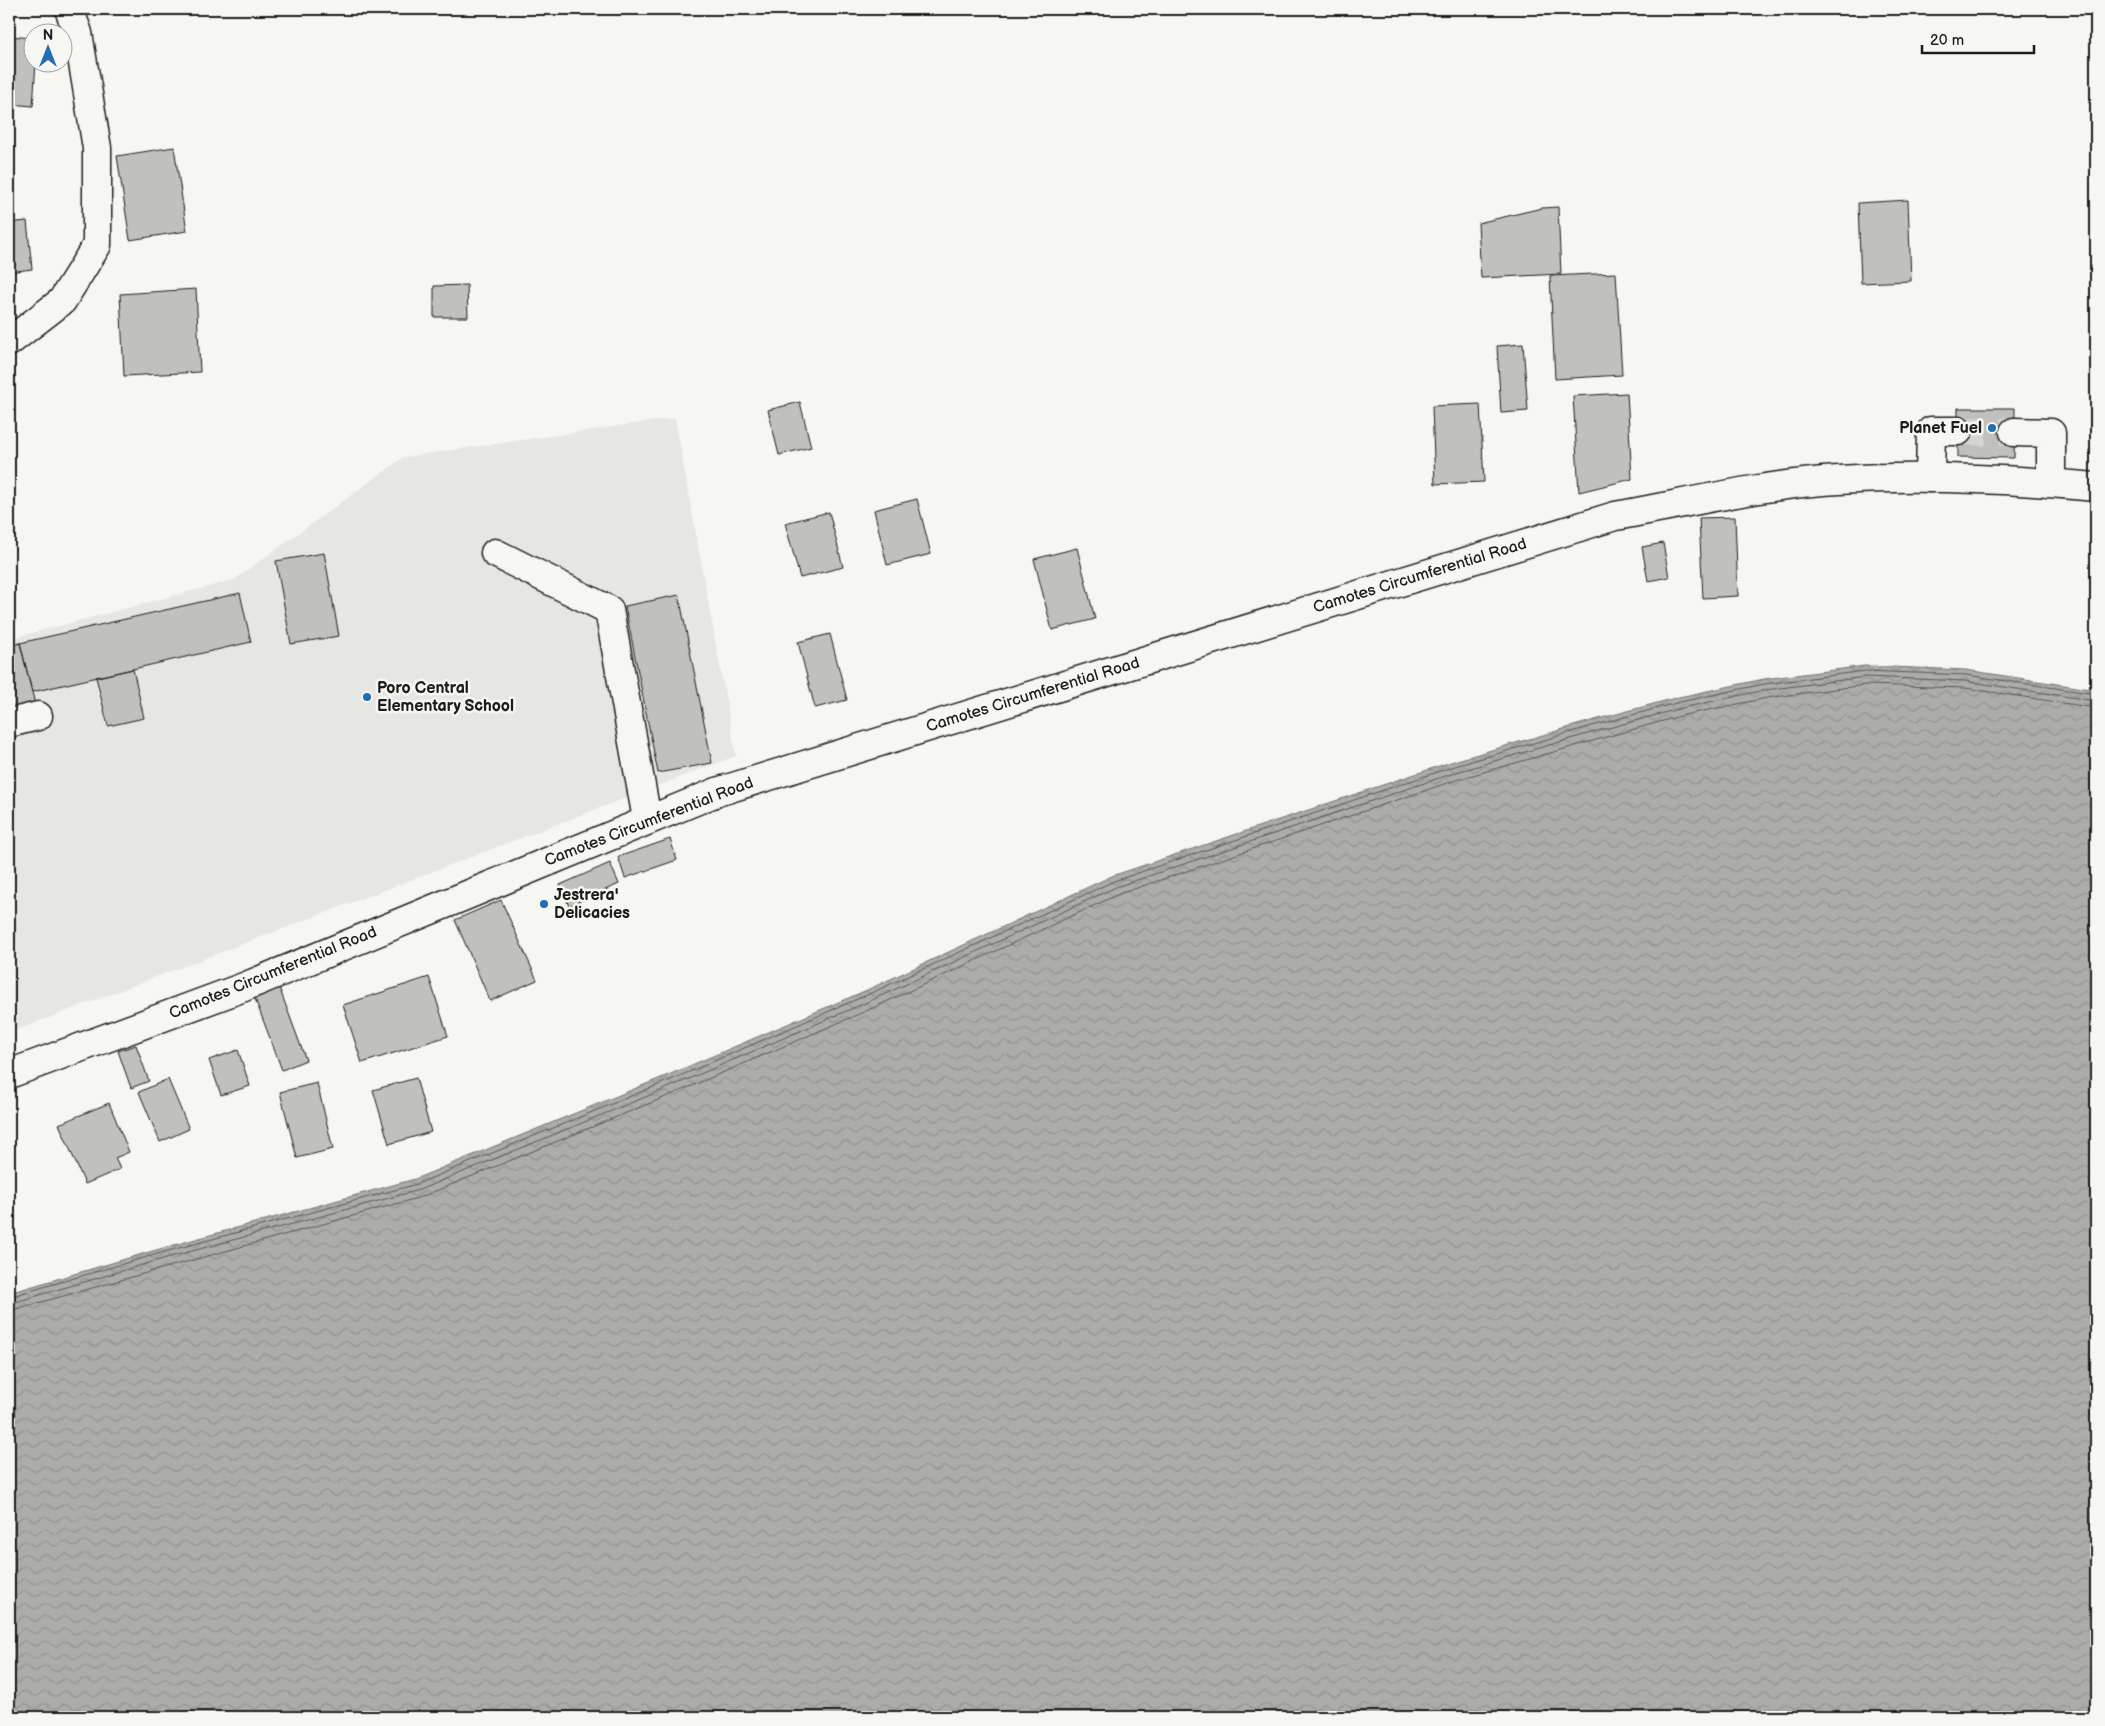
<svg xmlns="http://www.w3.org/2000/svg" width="2105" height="1726" viewBox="0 0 2105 1726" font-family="'Balsamiq Sans',sans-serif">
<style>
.built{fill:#e6e6e2}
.water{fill:url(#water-waves);stroke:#727271}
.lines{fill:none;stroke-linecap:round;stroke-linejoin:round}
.shore{stroke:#565654;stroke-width:1}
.building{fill:#c0c0bd;stroke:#1c1c1c}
.minor-tunnel{stroke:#d5d5d2;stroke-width:28;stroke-dasharray:28 14;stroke-linecap:butt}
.minor-casing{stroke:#1c1c1c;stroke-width:31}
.major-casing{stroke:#1c1c1c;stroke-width:31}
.minor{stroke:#f6f6f2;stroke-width:28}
.major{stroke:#f6f6f2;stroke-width:28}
.poi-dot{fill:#1f6fb2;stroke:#f6f6f2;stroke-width:2}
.labels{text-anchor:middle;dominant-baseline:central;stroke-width:5;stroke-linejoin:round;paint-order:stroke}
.poi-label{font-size:16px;font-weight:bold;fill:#1c1c1c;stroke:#f6f6f2;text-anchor:start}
.street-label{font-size:16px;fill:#1c1c1c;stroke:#f6f6f2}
</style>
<defs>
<pattern id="water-waves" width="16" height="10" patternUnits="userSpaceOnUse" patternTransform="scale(1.25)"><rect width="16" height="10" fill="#acaca9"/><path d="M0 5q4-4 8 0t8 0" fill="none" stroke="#939391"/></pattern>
</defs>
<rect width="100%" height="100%" fill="#f6f6f2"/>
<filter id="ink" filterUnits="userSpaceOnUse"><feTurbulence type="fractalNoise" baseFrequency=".02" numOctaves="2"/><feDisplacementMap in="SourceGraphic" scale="10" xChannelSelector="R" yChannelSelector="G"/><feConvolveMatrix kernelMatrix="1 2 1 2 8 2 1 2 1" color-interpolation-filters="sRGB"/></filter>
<g filter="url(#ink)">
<path class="built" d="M 675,418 L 736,756 L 9,1033 L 9,639 L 234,580 L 404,457 Z"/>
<path class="water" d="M 1865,666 L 1966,670 L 2096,690 L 2096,1717 L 9,1717 L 9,1293 L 163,1248 L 415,1179 L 673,1073 L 867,990 L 1112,876 L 1454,761 L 1591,721 L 1679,697 L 1764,679 Z"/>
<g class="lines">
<path class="shore" d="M 9,1297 L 164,1252 L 417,1184 L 675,1078 L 869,994 L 1114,881 L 1455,766 L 1592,726 L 1680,702 L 1764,684 L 1865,671 L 1966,675 L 2096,694
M 9,1304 L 166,1258 L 419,1190 L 677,1084 L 872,1000 L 1116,887 L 1457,772 L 1594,732 L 1682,708 L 1765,690 L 1865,677 L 1965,681 L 2096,701
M 9,1311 L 421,1197 L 680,1091 L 875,1007 L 1119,894 L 1459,779 L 1596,740 L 1684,715 L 1767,698 L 1865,685 L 1965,688 L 2096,708"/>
</g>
<path class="building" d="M 9,36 L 32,38 L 32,62 L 36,62 L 33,106 L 9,104 Z
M 174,147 L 187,231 L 130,240 L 117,156 Z
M 1908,200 L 1911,281 L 1861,283 L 1858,203 Z
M 1558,207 L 1561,274 L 1481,278 L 1478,223 L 1542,208 Z
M 27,221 L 32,269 L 9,272 L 9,223 Z
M 1616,273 L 1622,375 L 1555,379 L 1550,276 Z
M 467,285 L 468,317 L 434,317 L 434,286 Z
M 196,289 L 200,372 L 124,376 L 120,294 Z
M 1523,344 L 1528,411 L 1501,413 L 1497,346 Z
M 1627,393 L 1632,479 L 1579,492 L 1573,396 Z
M 800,402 L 811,447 L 779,455 L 768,410 Z
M 1480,404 L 1484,482 L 1435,484 L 1432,406 Z
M 1958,408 L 2015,408 L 2014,458 L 1958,457 Z
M 917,499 L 931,554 L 887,565 L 874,510 Z
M 829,512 L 843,567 L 800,578 L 785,523 Z
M 1735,517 L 1738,596 L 1703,598 L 1699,518 Z
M 1663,543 L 1669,577 L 1648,581 L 1642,547 Z
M 1077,548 L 1095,619 L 1052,630 L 1034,559 Z
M 324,553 L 339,636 L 291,644 L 276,561 Z
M 240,593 L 251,642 L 32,692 L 20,643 Z
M 679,595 L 712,763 L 658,773 L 625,606 Z
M 830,634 L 847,700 L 815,708 L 798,642 Z
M 20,643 L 35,704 L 9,710 L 9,646 Z
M 133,669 L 144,718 L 108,726 L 96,677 Z
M 670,839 L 677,860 L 625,878 L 618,857 Z
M 610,863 L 619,884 L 569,906 L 560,885 Z
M 501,900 L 537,980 L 490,1001 L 455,920 Z
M 429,977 L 448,1036 L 362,1063 L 343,1005 Z
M 279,987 L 306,1060 L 282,1070 L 254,996 Z
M 136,1045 L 149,1081 L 131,1088 L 118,1051 Z
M 238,1050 L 250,1086 L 221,1095 L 209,1060 Z
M 416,1078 L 431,1132 L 389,1144 L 373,1090 Z
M 168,1079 L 189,1129 L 160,1142 L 139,1092 Z
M 317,1083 L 333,1149 L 297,1158 L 280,1092 Z
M 109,1103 L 129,1152 L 115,1158 L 120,1169 L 85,1184 L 59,1124 Z"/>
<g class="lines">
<path class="minor-tunnel" d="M 1958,431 L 2014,432"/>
<g class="minor-casing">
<path id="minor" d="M 9,342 L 62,301 L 97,245 L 97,148 L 78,33 L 69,9
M 2014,432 L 2051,433 L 2051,482
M 1930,478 L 1931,431 L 1958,431
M 495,553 L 609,610 L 647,819
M 9,723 L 38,716"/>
</g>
<g class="major-casing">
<path id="major" d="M 9,1074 L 244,987 L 717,792 L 1615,516 C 1689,503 1764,484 1839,480 C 1925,475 2011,479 2096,487"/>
</g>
<use href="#minor" class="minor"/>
<use href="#major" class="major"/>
</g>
</g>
<g class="poi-dot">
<circle cx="1992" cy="428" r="5"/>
<circle cx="367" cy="697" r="5"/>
<circle cx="544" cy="904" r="5"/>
</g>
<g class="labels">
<g class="poi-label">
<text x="1982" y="428" text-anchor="end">Planet Fuel</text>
<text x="377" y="688">Poro Central<tspan x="377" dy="18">Elementary School</tspan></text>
<text x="554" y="895">Jestrera'<tspan x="554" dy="18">Delicacies</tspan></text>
</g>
<g class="street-label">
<text transform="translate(1420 576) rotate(-17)">Camotes Circumferential Road</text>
<text transform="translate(1033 695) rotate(-17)">Camotes Circumferential Road</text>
<text transform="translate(649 822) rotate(-21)">Camotes Circumferential Road</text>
<text transform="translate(273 973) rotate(-22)">Camotes Circumferential Road</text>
</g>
</g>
<rect width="2105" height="1726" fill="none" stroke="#f6f6f2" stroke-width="30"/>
<rect x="15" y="15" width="2075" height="1696" fill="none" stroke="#1c1c1c" stroke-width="2" filter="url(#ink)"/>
<g transform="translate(48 48)"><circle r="24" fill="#f6f6f2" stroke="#9f9f9c"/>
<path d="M0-4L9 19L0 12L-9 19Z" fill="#1f6fb2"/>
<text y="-8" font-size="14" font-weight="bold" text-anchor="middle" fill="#1c1c1c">N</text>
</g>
<path d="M1922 45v8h112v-8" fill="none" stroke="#1c1c1c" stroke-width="2.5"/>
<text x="1930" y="45" font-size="15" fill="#1c1c1c" stroke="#f6f6f2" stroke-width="4" paint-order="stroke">20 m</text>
</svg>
